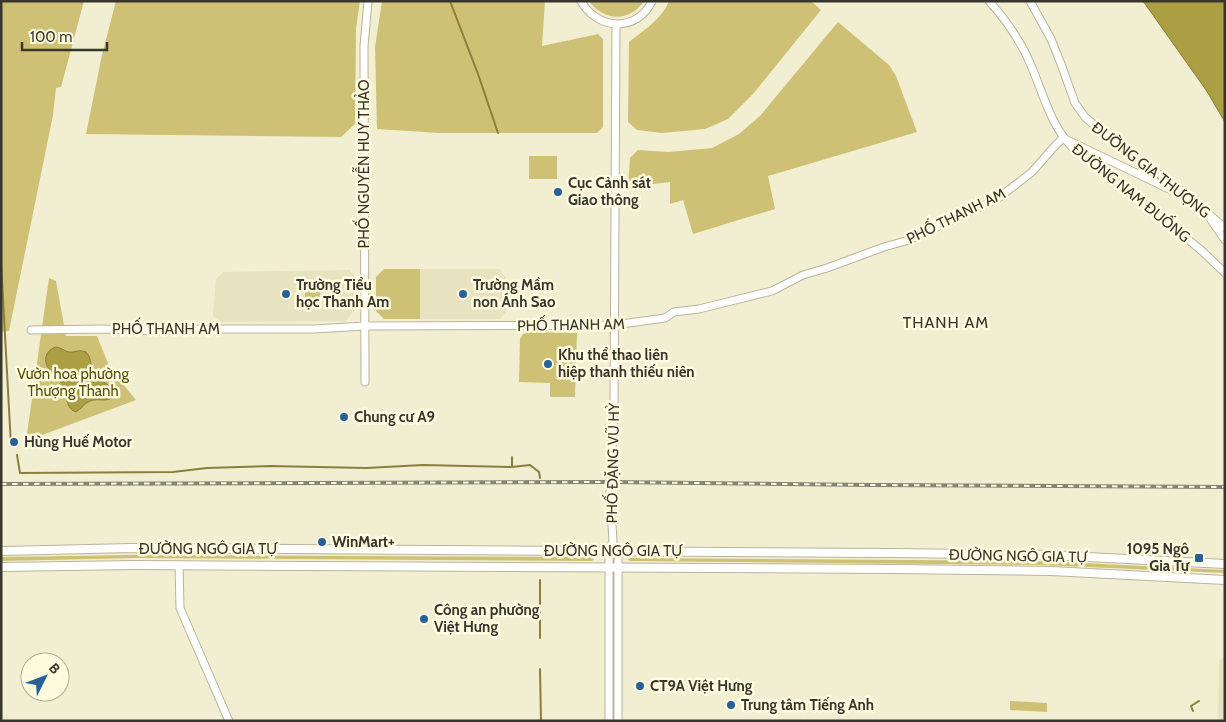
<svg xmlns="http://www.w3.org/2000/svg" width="1226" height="722" viewBox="0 0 1226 722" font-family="Cabin,sans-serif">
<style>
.built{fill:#e7e2c0}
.green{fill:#cec175}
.water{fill:#ac9e43;stroke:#8a7f3c}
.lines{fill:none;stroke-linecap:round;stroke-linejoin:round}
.stream{stroke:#8a7f3c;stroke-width:2}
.secondary-casing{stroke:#b9b59b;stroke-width:9}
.primary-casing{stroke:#b9b59b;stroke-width:10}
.secondary{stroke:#fff;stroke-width:7}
.primary{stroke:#fff;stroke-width:8}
.rail-casing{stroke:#868472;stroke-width:4}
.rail{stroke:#fffbdf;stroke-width:2;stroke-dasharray:5.5;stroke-linecap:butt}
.poi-dot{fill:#276199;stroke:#fffbdf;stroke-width:2}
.labels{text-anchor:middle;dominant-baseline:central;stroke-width:5;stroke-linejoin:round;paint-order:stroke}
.street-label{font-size:15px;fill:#39372d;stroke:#fffbdf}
.poi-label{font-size:15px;font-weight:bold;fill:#39372d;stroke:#fffbdf;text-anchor:start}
.park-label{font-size:15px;fill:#594f06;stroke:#fffbdf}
.neighbourhood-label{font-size:16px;letter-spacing:1px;fill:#39372d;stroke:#fffbdf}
</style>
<rect width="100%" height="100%" fill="#f1eed2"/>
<path class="built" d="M 420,269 L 500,269 L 505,277 L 506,312 L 500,319 L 420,319 Z
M 350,270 L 357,280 L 356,308 L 346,321 L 221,322 L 213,316 L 216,279 L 224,272 Z
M 1225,657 L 1225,721 L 1218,721 L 1219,660 Z"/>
<path class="green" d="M 1,1 L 84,1 L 61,87 L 56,88 L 53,115 L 9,331 L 1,332 Z
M 116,1 L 360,1 L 356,28 L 355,124 L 341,137 L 86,134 L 102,55 Z
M 382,1 L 545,1 L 542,46 L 598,34 L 603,39 L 603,127 L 597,133 L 440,133 L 377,129 L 375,47 Z
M 589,1 L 644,1 C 630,22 604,22 589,1 Z
M 669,1 L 811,1 L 821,10 L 753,94 L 728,119 L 705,129 L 662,133 L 637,130 L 628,122 L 629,42 C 644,30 662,19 669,1 Z
M 838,22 L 889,65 L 896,76 L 917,132 L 768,176 L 775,209 L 693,234 L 683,200 L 670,204 L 670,182 L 628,187 L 630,158 L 638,150 L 668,152 L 712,148 L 739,134 L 760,116 Z
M 529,156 L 557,156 L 557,179 L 529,179 Z
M 384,269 L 420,269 L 420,319 L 384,319 L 376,311 L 376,277 Z
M 49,278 L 56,281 L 66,336 L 97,336 L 110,368 L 136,400 L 26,441 Z
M 305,283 L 320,283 L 320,308 L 305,308 Z
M 529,332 L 577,333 L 575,397 L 550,397 L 550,383 L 519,382 L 520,339 L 523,334 Z
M 133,555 L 591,557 L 594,559 L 592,561 L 134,558 L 1,561 L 1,557 Z
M 630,558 L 1041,561 L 1225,570 L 1225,573 L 1041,565 L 630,561 L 628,559 Z
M 1010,701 L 1047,703 L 1047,712 L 1010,710 Z"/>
<path class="water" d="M 1143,1 L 1225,1 L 1225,122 L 1206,90 Z
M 56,347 C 62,348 64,351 69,352 C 74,353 78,349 86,352 C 92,358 90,367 94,374 C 101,384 115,383 112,398 C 105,402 97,398 90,401 C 85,403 81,409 76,412 C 66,409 67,397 64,388 C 60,379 52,374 47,366 C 43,357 48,349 56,347 Z"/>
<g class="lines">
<path class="stream" d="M 450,1 L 478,74 L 498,133
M 1,261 L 11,446
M 17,455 L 20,473 L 173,472 L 207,468 L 270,466 L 366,468 L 423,465 L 512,467 L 530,465 L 539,472 L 540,478
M 512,457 L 512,467
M 540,638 L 540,580
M 540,669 L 541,721
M 1193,711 L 1191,706 L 1199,701"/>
<g class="secondary-casing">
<path id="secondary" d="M 581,1 C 597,30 637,33 652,1
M 989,1 C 1006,20 1020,40 1030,63 C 1042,90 1050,124 1071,146 L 1172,226 L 1202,251 L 1225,273
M 1030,1 L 1051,39 L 1061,64 L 1075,103 L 1085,117 L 1101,131 L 1183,192
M 1191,199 L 1225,228
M 1211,220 L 1225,240
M 31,330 L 102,329 L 158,331 L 205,329 L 314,329 L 365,326 L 614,325 L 665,318 L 674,312 L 699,309 L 772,291 L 803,275 L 827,268 L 884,247 L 909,240 L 997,199 L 1032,172 L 1053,148 L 1063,138 L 1194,201
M 365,382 L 364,46 L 368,1
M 616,548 L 618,551 L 618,721
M 179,565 L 180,608 L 229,721
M 609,721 L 609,551 L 613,541 L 610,492 L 614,406 L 616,24"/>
</g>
<g class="primary-casing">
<path id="primary" d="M 1,551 L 132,548 L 891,553 L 1049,555 L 1225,564
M 1,567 L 134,565 L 893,569 L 1051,571 L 1225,580"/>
</g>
<use href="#secondary" class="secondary"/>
<use href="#primary" class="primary"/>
<g class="rail-casing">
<path id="rail" d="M 1,484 L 610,482 L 870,485 L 1225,487"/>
</g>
<use href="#rail" class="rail"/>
</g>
<g class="poi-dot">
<circle cx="558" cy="192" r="5"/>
<circle cx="286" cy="294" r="5"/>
<circle cx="463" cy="294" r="5"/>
<circle cx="548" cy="364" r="5"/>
<circle cx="344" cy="417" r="5"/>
<circle cx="14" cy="442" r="5"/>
<circle cx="322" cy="542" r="5"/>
<rect x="1194" y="553" width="10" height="10" rx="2.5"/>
<circle cx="424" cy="619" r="5"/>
<circle cx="640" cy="686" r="5"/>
<circle cx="731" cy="705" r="5"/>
</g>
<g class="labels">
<g class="street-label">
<text transform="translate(364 164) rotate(-90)">PHỐ NGUYỄN HUY THẢO</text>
<text transform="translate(1151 170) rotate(38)">ĐƯỜNG GIA THƯỢNG</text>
<text transform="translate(1131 193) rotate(39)">ĐƯỜNG NAM ĐUỐNG</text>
<text transform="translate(956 216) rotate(-26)">PHỐ THANH AM</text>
<text transform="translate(571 325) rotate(-1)">PHỐ THANH AM</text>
<text x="166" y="329">PHỐ THANH AM</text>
<text transform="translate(613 463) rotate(-89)">PHỐ ĐẶNG VŨ HỶ</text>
<text x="208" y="549">ĐƯỜNG NGÔ GIA TỰ</text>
<text x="613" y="551">ĐƯỜNG NGÔ GIA TỰ</text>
<text transform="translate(1018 556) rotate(1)">ĐƯỜNG NGÔ GIA TỰ</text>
</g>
<g class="poi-label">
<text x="568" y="183">Cục Cảnh sát<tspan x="568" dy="17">Giao thông</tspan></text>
<text x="296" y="285">Trường Tiểu<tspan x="296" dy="17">học Thanh Am</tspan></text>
<text x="473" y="285">Trường Mầm<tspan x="473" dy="17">non Ánh Sao</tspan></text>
<text x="558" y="355">Khu thể thao liên<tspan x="558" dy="17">hiệp thanh thiếu niên</tspan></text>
<text x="354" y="417">Chung cư A9</text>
<text x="24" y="442">Hùng Huế Motor</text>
<text x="332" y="542">WinMart+</text>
<text x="1189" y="549" text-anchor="end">1095 Ngô<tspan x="1189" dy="17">Gia Tự</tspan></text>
<text x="434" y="610">Công an phường<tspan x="434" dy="17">Việt Hưng</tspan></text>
<text x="650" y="686">CT9A Việt Hưng</text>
<text x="741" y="705">Trung tâm Tiếng Anh</text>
</g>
<g class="park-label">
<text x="73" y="374">Vườn hoa phường<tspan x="73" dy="17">Thượng Thanh</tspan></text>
</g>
<g class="neighbourhood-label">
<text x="946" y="322">THANH AM</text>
</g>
</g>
<rect width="1226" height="722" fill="none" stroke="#39372d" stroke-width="5"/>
<g transform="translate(45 677) rotate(48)"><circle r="24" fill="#fffbdf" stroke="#b0ad98"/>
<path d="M0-4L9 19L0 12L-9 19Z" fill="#276199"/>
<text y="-8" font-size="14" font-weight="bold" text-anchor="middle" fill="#39372d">B</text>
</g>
<path d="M22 42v8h85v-8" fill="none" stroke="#39372d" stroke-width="2.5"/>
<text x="30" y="42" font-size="15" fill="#39372d" stroke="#fffbdf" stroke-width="4" paint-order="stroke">100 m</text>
</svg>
